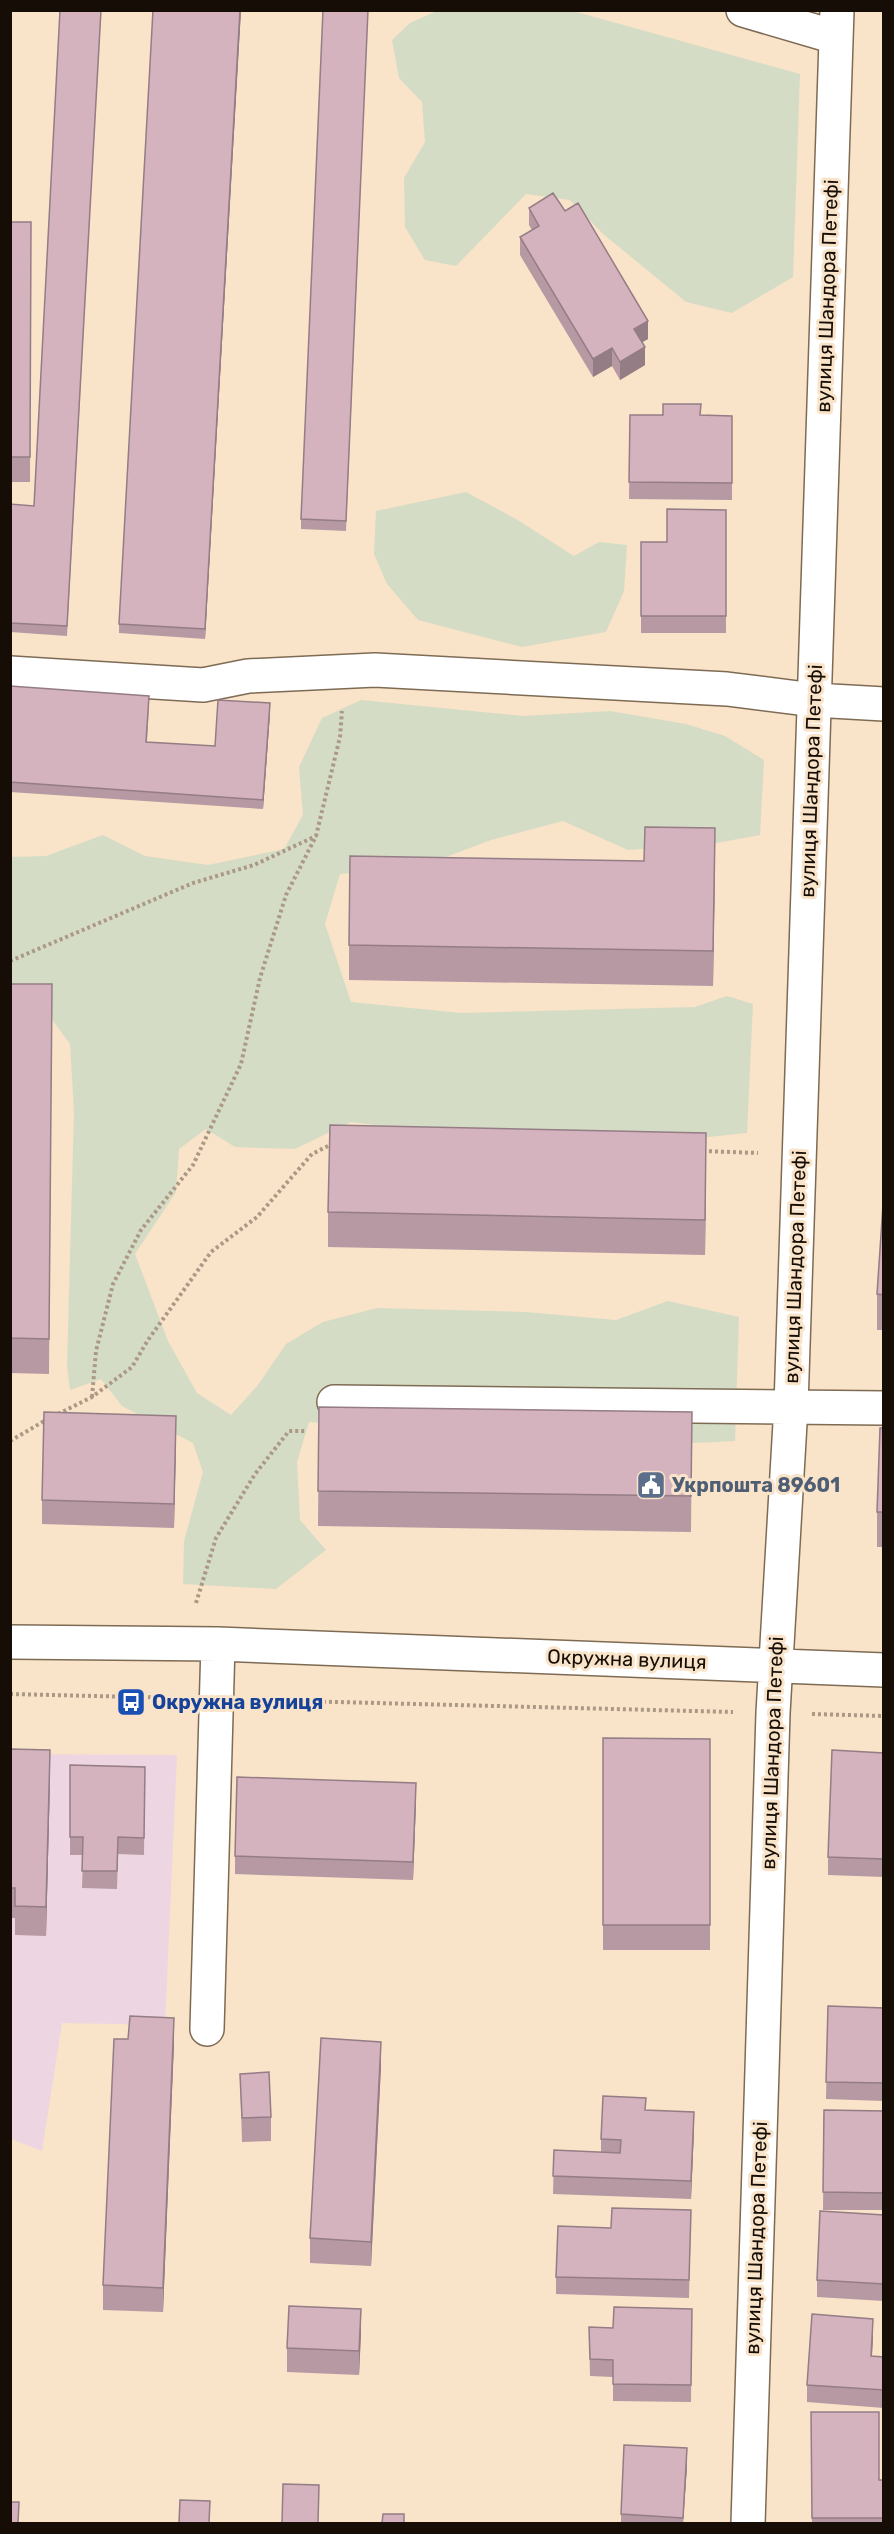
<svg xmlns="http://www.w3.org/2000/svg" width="894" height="2534" viewBox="0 0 894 2534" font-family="Rubik,sans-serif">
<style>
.commercial{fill:#edd6e2}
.green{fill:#d5dcc5}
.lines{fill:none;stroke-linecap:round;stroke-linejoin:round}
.minor-casing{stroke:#7e6b54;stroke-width:36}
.path{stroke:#ab9986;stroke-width:4;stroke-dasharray:3 3;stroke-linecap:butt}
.minor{stroke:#fff;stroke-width:33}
.wall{fill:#b699a3}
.shaded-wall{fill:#947d85}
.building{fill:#d4b2be;stroke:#947d85;stroke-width:1.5}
.labels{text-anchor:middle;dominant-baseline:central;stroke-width:6;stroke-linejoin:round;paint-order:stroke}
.street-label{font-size:20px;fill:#160e06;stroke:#f9e3c9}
.service-label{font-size:20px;font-weight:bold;fill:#4e5e75;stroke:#f9e3c9;text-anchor:start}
.transit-label{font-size:20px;font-weight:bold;fill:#164399;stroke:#f9e3c9;text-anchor:start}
</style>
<rect width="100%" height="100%" fill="#f9e3c9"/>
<path class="commercial" d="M 10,1754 L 177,1755 L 165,2025 L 62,2023 L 42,2151 L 11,2139 Z"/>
<path class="green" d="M 437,11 L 573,11 L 800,74 L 793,277 L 732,313 L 686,302 L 602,233 L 570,200 L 526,194 L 456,266 L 425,260 L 405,227 L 404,178 L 425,142 L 422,102 L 399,78 L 392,40 L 410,23 Z
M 466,492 L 516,519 L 574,556 L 599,542 L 627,545 L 624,591 L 606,632 L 522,647 L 418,620 L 387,584 L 374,554 L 376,511 Z
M 361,700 L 524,716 L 610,711 L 686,724 L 725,736 L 764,760 L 760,835 L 711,844 L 628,850 L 563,821 L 491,840 L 422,866 L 340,874 L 325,924 L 351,1002 L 461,1013 L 695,1007 L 727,996 L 753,1004 L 747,1133 L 679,1140 L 447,1134 L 351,1122 L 295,1149 L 235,1147 L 206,1129 L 179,1149 L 176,1192 L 135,1254 L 168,1341 L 197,1393 L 231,1415 L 258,1385 L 286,1344 L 323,1322 L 377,1308 L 526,1312 L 616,1320 L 668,1301 L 739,1317 L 735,1441 L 632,1446 L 309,1422 L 297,1462 L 300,1520 L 326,1550 L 276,1589 L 183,1584 L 184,1541 L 203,1472 L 193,1443 L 122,1406 L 101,1379 L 70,1390 L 67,1365 L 74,1112 L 70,1044 L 37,999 L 11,998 L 10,857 L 46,856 L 103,835 L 145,856 L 208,865 L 284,849 L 303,815 L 299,767 L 322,718 Z"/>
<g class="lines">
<g class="minor-casing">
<path id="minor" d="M 743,10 L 835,37
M 10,673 L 203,685 L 248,676 L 375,670 L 727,689 L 814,700 L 884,704
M 334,1402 L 884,1408
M 10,1642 L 218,1644 L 884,1670
M 207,2029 L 218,1644
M 748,2524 L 773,1713 L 791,1406 L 837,10"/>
</g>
<path class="path" d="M 10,961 L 193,883 L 254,865 L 316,836
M 703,1151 L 758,1153
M 92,1397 L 96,1351 L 113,1284 L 141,1230 L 193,1165 L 241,1064 L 260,978 L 286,895 L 316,836 L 340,737 L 342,711
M 58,1414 L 92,1397 L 132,1367 L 148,1340 L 211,1252 L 257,1217 L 312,1154 L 332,1144
M 10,1441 L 46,1420
M 196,1603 L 216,1538 L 255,1474 L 289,1431 L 306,1431
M 10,1694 L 178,1698
M 257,1700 L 733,1712
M 812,1714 L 884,1716"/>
<use href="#minor" class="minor"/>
</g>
<path class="wall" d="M 101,10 L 67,636 L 10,632 L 10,504 L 34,506 Z
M 241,10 L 205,639 L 119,633 L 119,624 Z
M 368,10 L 346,531 L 301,529 L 301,519 Z
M 529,208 L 648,339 L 642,342 L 645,365 L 620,380 L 612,366 L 593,377 L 520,255 L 520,237 L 532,230 L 529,225 Z
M 10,222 L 31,222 L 30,482 L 10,482 Z
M 630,415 L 732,416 L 732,500 L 629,499 Z
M 726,510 L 726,633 L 641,633 L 641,542 L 667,542 Z
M 10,686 L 149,705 L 147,742 L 215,746 L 270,713 L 263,809 L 10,792 Z
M 644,861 L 715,863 L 713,986 L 349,980 L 349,945 Z
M 10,984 L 52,984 L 49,1374 L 10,1373 Z
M 706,1168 L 705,1255 L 328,1247 L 328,1212 Z
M 884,1190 L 884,1330 L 877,1330 L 877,1294 Z
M 319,1407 L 692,1412 L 691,1532 L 318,1526 Z
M 884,1428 L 884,1547 L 877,1547 L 877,1512 Z
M 176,1440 L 174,1528 L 42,1524 L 42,1500 Z
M 603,1738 L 710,1739 L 710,1950 L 603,1950 Z
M 10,1749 L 50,1779 L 46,1936 L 15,1935 L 15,1918 L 10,1918 Z
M 884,1753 L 884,1877 L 828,1875 L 828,1857 Z
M 70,1765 L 145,1767 L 144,1855 L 118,1854 L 117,1889 L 82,1888 L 83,1855 L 70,1855 Z
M 416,1800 L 413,1880 L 235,1874 L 235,1856 Z
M 828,2006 L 884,2008 L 884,2101 L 826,2099 Z
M 174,2043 L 163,2312 L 103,2310 L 103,2285 Z
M 381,2066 L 371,2266 L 310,2263 L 310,2238 Z
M 240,2074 L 271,2117 L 271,2141 L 242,2142 Z
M 646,2110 L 694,2129 L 691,2199 L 553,2194 L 554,2150 L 601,2152 L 601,2139 Z
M 824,2110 L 884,2111 L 884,2210 L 823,2210 Z
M 691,2210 L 689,2298 L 556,2294 L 556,2277 L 611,2228 Z
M 884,2215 L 884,2301 L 817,2297 L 817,2280 Z
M 692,2309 L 691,2402 L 613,2401 L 613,2377 L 590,2376 L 589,2327 L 613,2328 Z
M 361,2333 L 359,2375 L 287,2372 L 287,2348 Z
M 873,2336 L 872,2356 L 884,2357 L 884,2408 L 807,2402 L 807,2385 Z
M 811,2412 L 879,2480 L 884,2480 L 884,2523 L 812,2523 Z
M 687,2466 L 683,2523 L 621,2523 L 621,2514 Z"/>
<path class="shaded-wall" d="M 240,10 L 241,10 L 205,639 L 205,629 Z
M 648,321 L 648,339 L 634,347 L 634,329 Z
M 645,347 L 645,365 L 620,380 L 620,362 Z
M 612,348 L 612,366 L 593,377 L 593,359 Z
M 270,703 L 270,713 L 263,809 L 263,800 Z
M 715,828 L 715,863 L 713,986 L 713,951 Z
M 706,1133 L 706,1168 L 705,1255 L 705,1220 Z
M 176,1416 L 176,1440 L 174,1528 L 174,1504 Z
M 50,1750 L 50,1779 L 46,1936 L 46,1907 Z
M 416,1783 L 416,1800 L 413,1880 L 413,1862 Z
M 174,2018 L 174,2043 L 163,2312 L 163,2288 Z
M 381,2042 L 381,2066 L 371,2266 L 371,2242 Z
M 694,2112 L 694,2129 L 691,2199 L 691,2181 Z
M 361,2309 L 361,2333 L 359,2375 L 359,2351 Z
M 873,2319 L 873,2336 L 871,2373 L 871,2356 Z
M 687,2448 L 687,2466 L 683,2523 L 683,2518 Z"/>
<path class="building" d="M 60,10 L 101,10 L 67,626 L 10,623 L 10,504 L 34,506 Z
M 153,10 L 240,10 L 205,629 L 119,624 Z
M 323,10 L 368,10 L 346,521 L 301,519 Z
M 553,193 L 565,211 L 578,203 L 648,321 L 634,329 L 645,347 L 620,362 L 612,348 L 593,359 L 520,237 L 539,226 L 529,208 Z
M 10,222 L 31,222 L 30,457 L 10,457 Z
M 663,404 L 701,404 L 700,415 L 732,416 L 732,483 L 629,482 L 630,415 L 663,415 Z
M 667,509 L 726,510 L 726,616 L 641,616 L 641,542 L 667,542 Z
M 10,686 L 149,696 L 146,742 L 215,746 L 218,700 L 270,703 L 263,800 L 10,782 Z
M 645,827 L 715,828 L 713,951 L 349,945 L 350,856 L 644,861 Z
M 10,984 L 52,984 L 49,1339 L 10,1338 Z
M 330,1125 L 706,1133 L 705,1220 L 328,1212 Z
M 884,1190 L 884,1295 L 877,1294 Z
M 319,1407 L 692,1412 L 691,1496 L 318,1491 Z
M 44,1412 L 176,1416 L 174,1504 L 42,1500 Z
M 880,1428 L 884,1428 L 884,1512 L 877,1512 Z
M 603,1738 L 710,1739 L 710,1925 L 603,1925 Z
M 10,1749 L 50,1750 L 46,1907 L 15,1906 L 15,1888 L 10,1888 Z
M 832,1750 L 884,1753 L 884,1859 L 828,1857 Z
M 70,1765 L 145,1767 L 144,1838 L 118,1837 L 117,1871 L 82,1871 L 83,1837 L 70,1837 Z
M 237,1777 L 416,1783 L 413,1862 L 235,1856 Z
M 828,2006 L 884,2008 L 884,2083 L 826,2082 Z
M 130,2016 L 174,2018 L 163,2288 L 103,2285 L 114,2039 L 128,2039 Z
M 321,2038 L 381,2042 L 371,2242 L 310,2238 Z
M 269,2072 L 271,2117 L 242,2118 L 240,2074 Z
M 603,2096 L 646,2098 L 645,2110 L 694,2112 L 691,2181 L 553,2176 L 554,2150 L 620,2153 L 621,2140 L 601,2139 Z
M 824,2110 L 884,2111 L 884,2193 L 823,2192 Z
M 612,2208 L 691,2210 L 689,2280 L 556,2277 L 558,2226 L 611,2228 Z
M 820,2211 L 884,2215 L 884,2284 L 817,2280 Z
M 289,2306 L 361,2309 L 359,2351 L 287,2348 Z
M 614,2307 L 692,2309 L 691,2385 L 613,2384 L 613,2360 L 590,2359 L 589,2327 L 613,2328 Z
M 812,2314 L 873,2319 L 871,2356 L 884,2357 L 884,2390 L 807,2385 Z
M 811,2412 L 879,2412 L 879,2480 L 884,2480 L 884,2518 L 812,2518 Z
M 624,2445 L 687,2448 L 683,2518 L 621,2514 Z
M 283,2484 L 319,2485 L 318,2523 L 282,2523 Z
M 180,2500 L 210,2501 L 209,2523 L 179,2523 Z
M 10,2502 L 19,2502 L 18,2523 L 10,2523 Z
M 383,2514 L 404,2514 L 404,2523 L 382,2523 Z"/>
<defs>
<g id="civic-square" transform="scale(1.5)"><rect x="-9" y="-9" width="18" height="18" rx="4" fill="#5c6f8a" stroke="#f9e3c9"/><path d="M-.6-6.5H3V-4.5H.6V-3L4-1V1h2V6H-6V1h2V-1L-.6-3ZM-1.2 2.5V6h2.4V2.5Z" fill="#fff"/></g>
<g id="bus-square" transform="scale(1.5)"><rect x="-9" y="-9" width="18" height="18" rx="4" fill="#1a4fb4" stroke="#f9e3c9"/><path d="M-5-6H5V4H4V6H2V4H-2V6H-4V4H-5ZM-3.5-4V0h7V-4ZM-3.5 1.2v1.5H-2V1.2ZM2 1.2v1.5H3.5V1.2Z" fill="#fff"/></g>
</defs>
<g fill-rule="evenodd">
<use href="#civic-square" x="651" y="1485"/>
<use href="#bus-square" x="131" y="1702"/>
</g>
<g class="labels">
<g class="street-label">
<text transform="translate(827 296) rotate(-88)">вулиця Шандора Петефі</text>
<text transform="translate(811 781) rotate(-88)">вулиця Шандора Петефі</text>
<text transform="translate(795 1267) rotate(-88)">вулиця Шандора Петефі</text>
<text transform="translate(627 1659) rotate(2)">Окружна вулиця</text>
<text transform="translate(772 1753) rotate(-88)">вулиця Шандора Петефі</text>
<text transform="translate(756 2238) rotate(-88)">вулиця Шандора Петефі</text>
</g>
<g class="service-label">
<text x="672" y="1485">Укрпошта 89601</text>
</g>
<g class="transit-label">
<text x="152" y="1702">Окружна вулиця</text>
</g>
</g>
<rect width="894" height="2534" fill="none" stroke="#160e06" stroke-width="24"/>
</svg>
